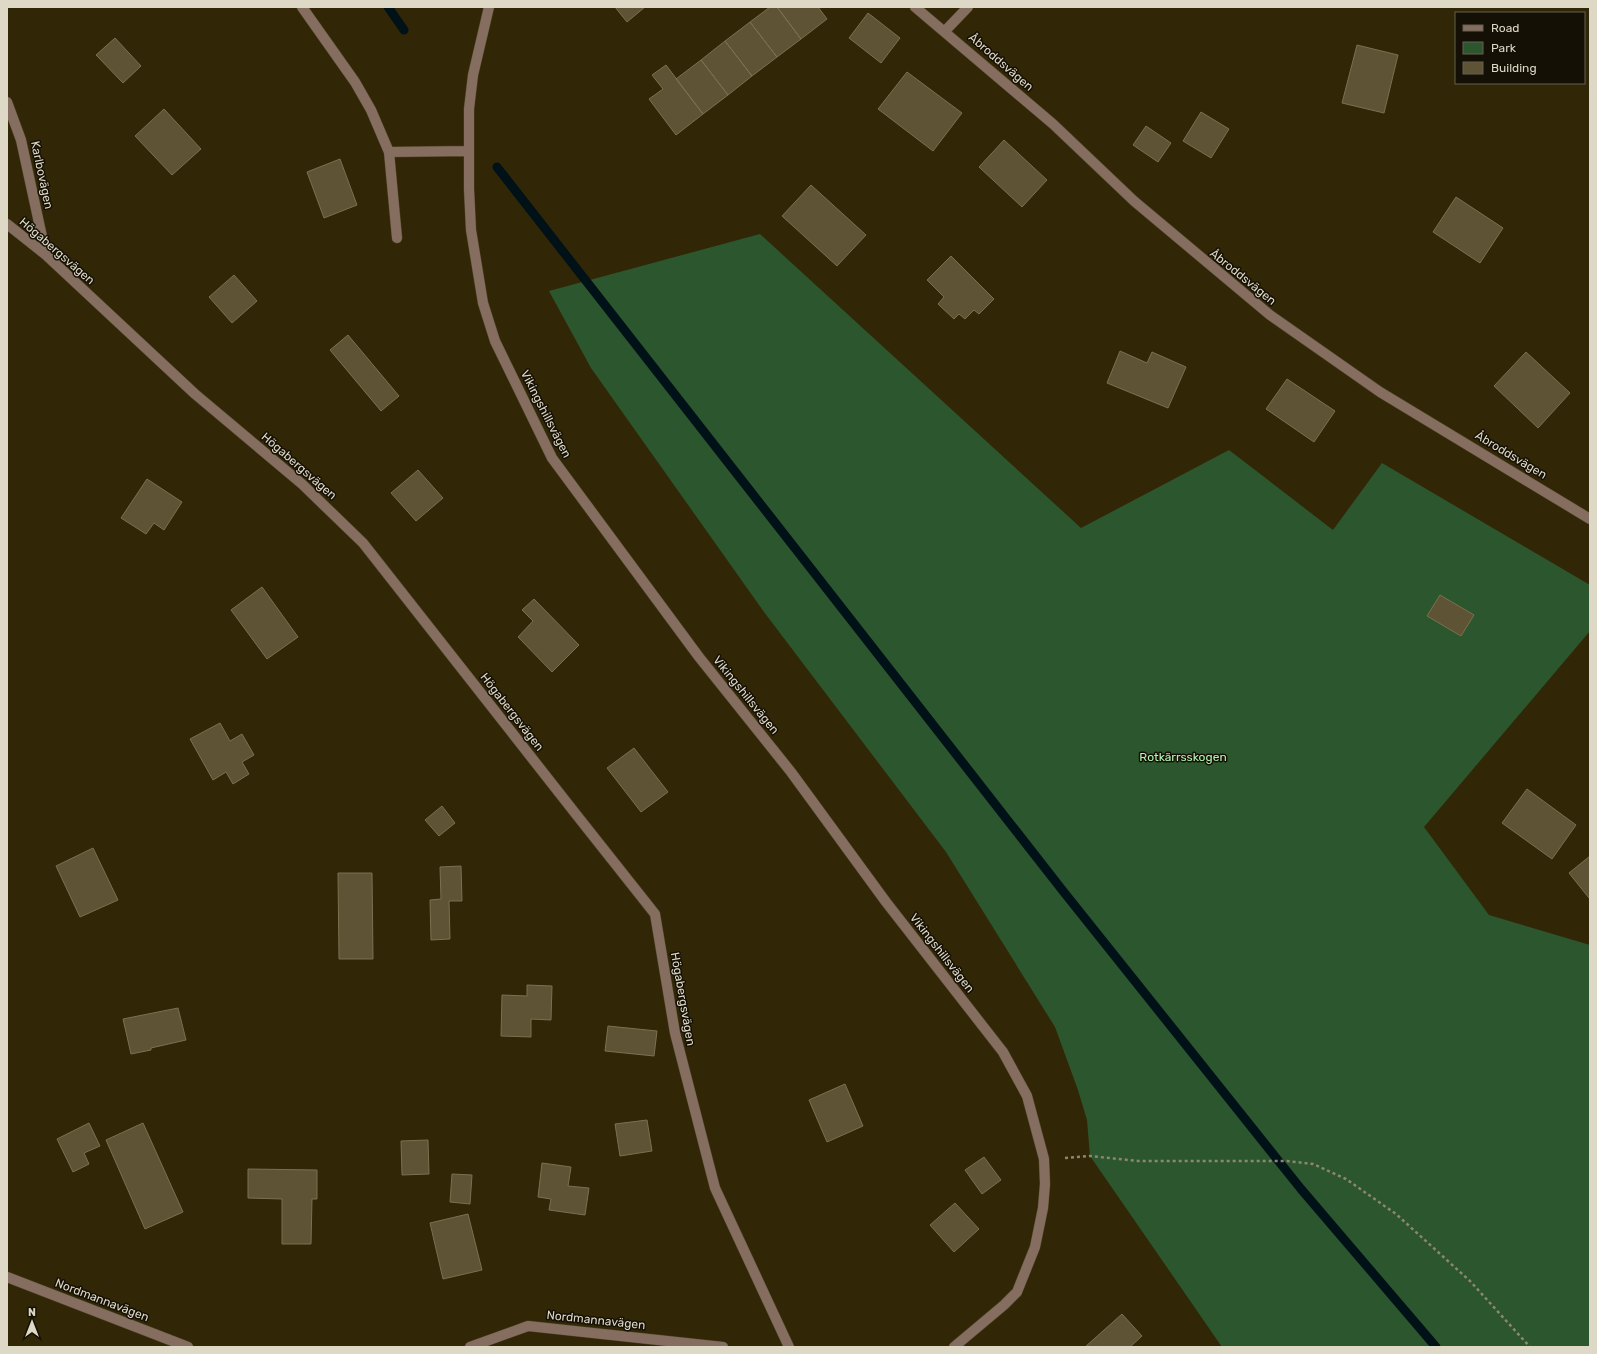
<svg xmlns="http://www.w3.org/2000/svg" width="1597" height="1354" viewBox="0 0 1597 1354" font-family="Rubik,sans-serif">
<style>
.green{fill:#2c562e}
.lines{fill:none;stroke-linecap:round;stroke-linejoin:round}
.stream{stroke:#001117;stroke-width:9}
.building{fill:#5e5334;stroke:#7b704f}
.minor-casing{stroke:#4d4326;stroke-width:11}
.path{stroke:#8e876f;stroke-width:2.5;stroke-dasharray:3 3;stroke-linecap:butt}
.minor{stroke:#856e5f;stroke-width:10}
.labels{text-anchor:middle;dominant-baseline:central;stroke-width:3;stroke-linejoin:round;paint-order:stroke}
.street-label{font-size:12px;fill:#ded8c7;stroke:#151005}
.park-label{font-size:12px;fill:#b3f6b4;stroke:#151005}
</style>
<rect width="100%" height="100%" fill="#312707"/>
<path class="green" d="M 760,234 L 1081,528 L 1229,450 L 1333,530 L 1382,463 L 1590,585 L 1590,631 L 1424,827 L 1489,915 L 1590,945 L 1590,1347 L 1222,1347 L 1090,1156 L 1087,1120 L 1078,1090 L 1055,1027 L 946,852 L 764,612 L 591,368 L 549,291 Z"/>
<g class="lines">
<path class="stream" d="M 388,7 L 404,30
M 497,167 L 1063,891 L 1301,1189 L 1436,1347"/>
</g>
<path class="building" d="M 615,7 L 645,7 L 627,22 Z
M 770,7 L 777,7 L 801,39 L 777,57 L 750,22 Z
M 777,7 L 818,7 L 827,19 L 801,39 Z
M 868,13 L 900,38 L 881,63 L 849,38 Z
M 750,22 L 777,57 L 752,76 L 725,41 Z
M 115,38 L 141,66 L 123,83 L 96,55 Z
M 725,41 L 752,76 L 728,95 L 701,60 Z
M 1357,45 L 1398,55 L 1384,113 L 1342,103 Z
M 701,60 L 728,95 L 703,114 L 676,79 Z
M 666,65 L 703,114 L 676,135 L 649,99 L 663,89 L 652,75 Z
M 907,72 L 962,113 L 933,151 L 878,109 Z
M 164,109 L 201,149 L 172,175 L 135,136 Z
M 1201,112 L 1229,129 L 1211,158 L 1183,141 Z
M 1146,126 L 1171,143 L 1158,162 L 1133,145 Z
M 1004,140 L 1047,180 L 1022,207 L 979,167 Z
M 340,159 L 357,205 L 324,218 L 307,172 Z
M 811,185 L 866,235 L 837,266 L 782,216 Z
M 1456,197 L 1503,228 L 1480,263 L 1433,232 Z
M 951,256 L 994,299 L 979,314 L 974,310 L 965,319 L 959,314 L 954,319 L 938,304 L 944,297 L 927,280 Z
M 234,275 L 257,301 L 232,323 L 209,297 Z
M 348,335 L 399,396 L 381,411 L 330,350 Z
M 1120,351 L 1147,363 L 1152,352 L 1186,367 L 1168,408 L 1107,383 Z
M 1526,352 L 1570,393 L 1538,428 L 1494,386 Z
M 1287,379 L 1335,411 L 1314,442 L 1266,409 Z
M 418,470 L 443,498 L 416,521 L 391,493 Z
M 147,479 L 182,502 L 164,530 L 154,523 L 146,534 L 121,518 Z
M 262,587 L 298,637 L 267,659 L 231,610 Z
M 1440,595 L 1474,615 L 1461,636 L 1427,616 Z
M 534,599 L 579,645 L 552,672 L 518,637 L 533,621 L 522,610 Z
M 220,723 L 230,741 L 242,734 L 254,755 L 242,762 L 249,774 L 233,784 L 226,772 L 213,780 L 190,739 Z
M 634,748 L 668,792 L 641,812 L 607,768 Z
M 1527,789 L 1576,825 L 1552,859 L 1502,823 Z
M 442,806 L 455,823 L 439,836 L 425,820 Z
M 93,848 L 118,900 L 80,917 L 56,866 Z
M 1590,856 L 1590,898 L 1589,898 L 1569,873 Z
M 461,866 L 462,901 L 449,901 L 450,939 L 431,940 L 430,900 L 441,899 L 440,867 Z
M 338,873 L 372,873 L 373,959 L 339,959 Z
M 527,985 L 552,986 L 551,1020 L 531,1019 L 531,1037 L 501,1036 L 502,995 L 527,996 Z
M 178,1008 L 186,1040 L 151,1048 L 151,1050 L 131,1054 L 123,1019 Z
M 608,1026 L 657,1031 L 654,1056 L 605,1051 Z
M 845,1084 L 863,1126 L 827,1142 L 809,1100 Z
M 647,1120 L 652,1151 L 620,1156 L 615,1124 Z
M 89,1123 L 100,1146 L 84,1153 L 89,1164 L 73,1172 L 57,1139 Z
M 143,1123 L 183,1212 L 145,1229 L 106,1140 Z
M 428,1140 L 429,1174 L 402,1175 L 401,1141 Z
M 984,1157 L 1001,1180 L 982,1194 L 965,1170 Z
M 542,1163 L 571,1167 L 568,1186 L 589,1188 L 585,1215 L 549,1210 L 551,1199 L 538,1197 Z
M 248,1169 L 317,1170 L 317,1199 L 312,1199 L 311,1244 L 282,1244 L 282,1199 L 248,1198 Z
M 452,1174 L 472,1175 L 470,1204 L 450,1202 Z
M 955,1203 L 979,1229 L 954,1252 L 930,1225 Z
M 468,1214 L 482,1270 L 443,1279 L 430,1223 Z
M 1122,1314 L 1142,1336 L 1130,1347 L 1085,1347 Z"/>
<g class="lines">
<g class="minor-casing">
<path id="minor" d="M 302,7 L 355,82 L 371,110 L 389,152
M 489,7 L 473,75 L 469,109 L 469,189 L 471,230 L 483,303 L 495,341 L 552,458 L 699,657 L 791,772 L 886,902 L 1003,1052 L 1027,1096 L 1044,1159 L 1045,1184 L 1043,1208 L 1035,1247 L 1017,1292 L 1004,1305 L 954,1347
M 915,7 L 1053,124 L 1134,201 L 1270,315 L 1380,392 L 1590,519
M 945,31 L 968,7
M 7,102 L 21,140 L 46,255
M 7,224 L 46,255 L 195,394 L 302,484 L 363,543 L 575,813 L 655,914 L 675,1033 L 715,1188 L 789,1347
M 397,238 L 389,152 L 469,151
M 7,1277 L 188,1347
M 470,1347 L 528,1326 L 723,1347"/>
</g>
<path class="path" d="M 1065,1158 L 1090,1156 L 1138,1161 L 1287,1161 L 1313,1164 L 1346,1179 L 1396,1214 L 1470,1281 L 1530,1347"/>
<use href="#minor" class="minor"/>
</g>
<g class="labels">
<g class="street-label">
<text transform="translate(1001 62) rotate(41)">Åbroddsvägen</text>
<text transform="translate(42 175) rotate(78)">Karlbovägen</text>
<text transform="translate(57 251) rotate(41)">Högabergsvägen</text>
<text transform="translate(1243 277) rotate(39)">Åbroddsvägen</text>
<text transform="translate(546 414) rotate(63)">Vikingshillsvägen</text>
<text transform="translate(1511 455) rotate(31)">Åbroddsvägen</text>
<text transform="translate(299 466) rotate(41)">Högabergsvägen</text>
<text transform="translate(746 695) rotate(51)">Vikingshillsvägen</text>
<text transform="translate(512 712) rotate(52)">Högabergsvägen</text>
<text transform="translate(942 953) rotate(52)">Vikingshillsvägen</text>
<text transform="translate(683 999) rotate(80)">Högabergsvägen</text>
<text transform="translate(102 1300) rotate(21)">Nordmannavägen</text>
<text transform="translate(596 1320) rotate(6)">Nordmannavägen</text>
</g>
<g class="park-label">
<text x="1183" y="757">Rotkärrsskogen</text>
</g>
</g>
<rect width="1597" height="1354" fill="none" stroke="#ded8c7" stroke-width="16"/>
<rect x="1455" y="12" width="130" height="72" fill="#151005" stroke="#656053"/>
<rect x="1463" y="25" width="20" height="6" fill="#856e5f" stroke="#656053"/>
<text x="1491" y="32" font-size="12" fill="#ded8c7">Road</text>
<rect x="1463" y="42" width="20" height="12" fill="#2c562e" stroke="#656053"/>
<text x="1491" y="52" font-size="12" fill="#ded8c7">Park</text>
<rect x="1463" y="62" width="20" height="12" fill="#5e5334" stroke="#656053"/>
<text x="1491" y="72" font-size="12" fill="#ded8c7">Building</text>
<g transform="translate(32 1322)" stroke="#151005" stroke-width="3" paint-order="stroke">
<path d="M0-3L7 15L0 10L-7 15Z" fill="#ded8c7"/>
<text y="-6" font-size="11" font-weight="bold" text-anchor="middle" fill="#ded8c7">N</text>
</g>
</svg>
